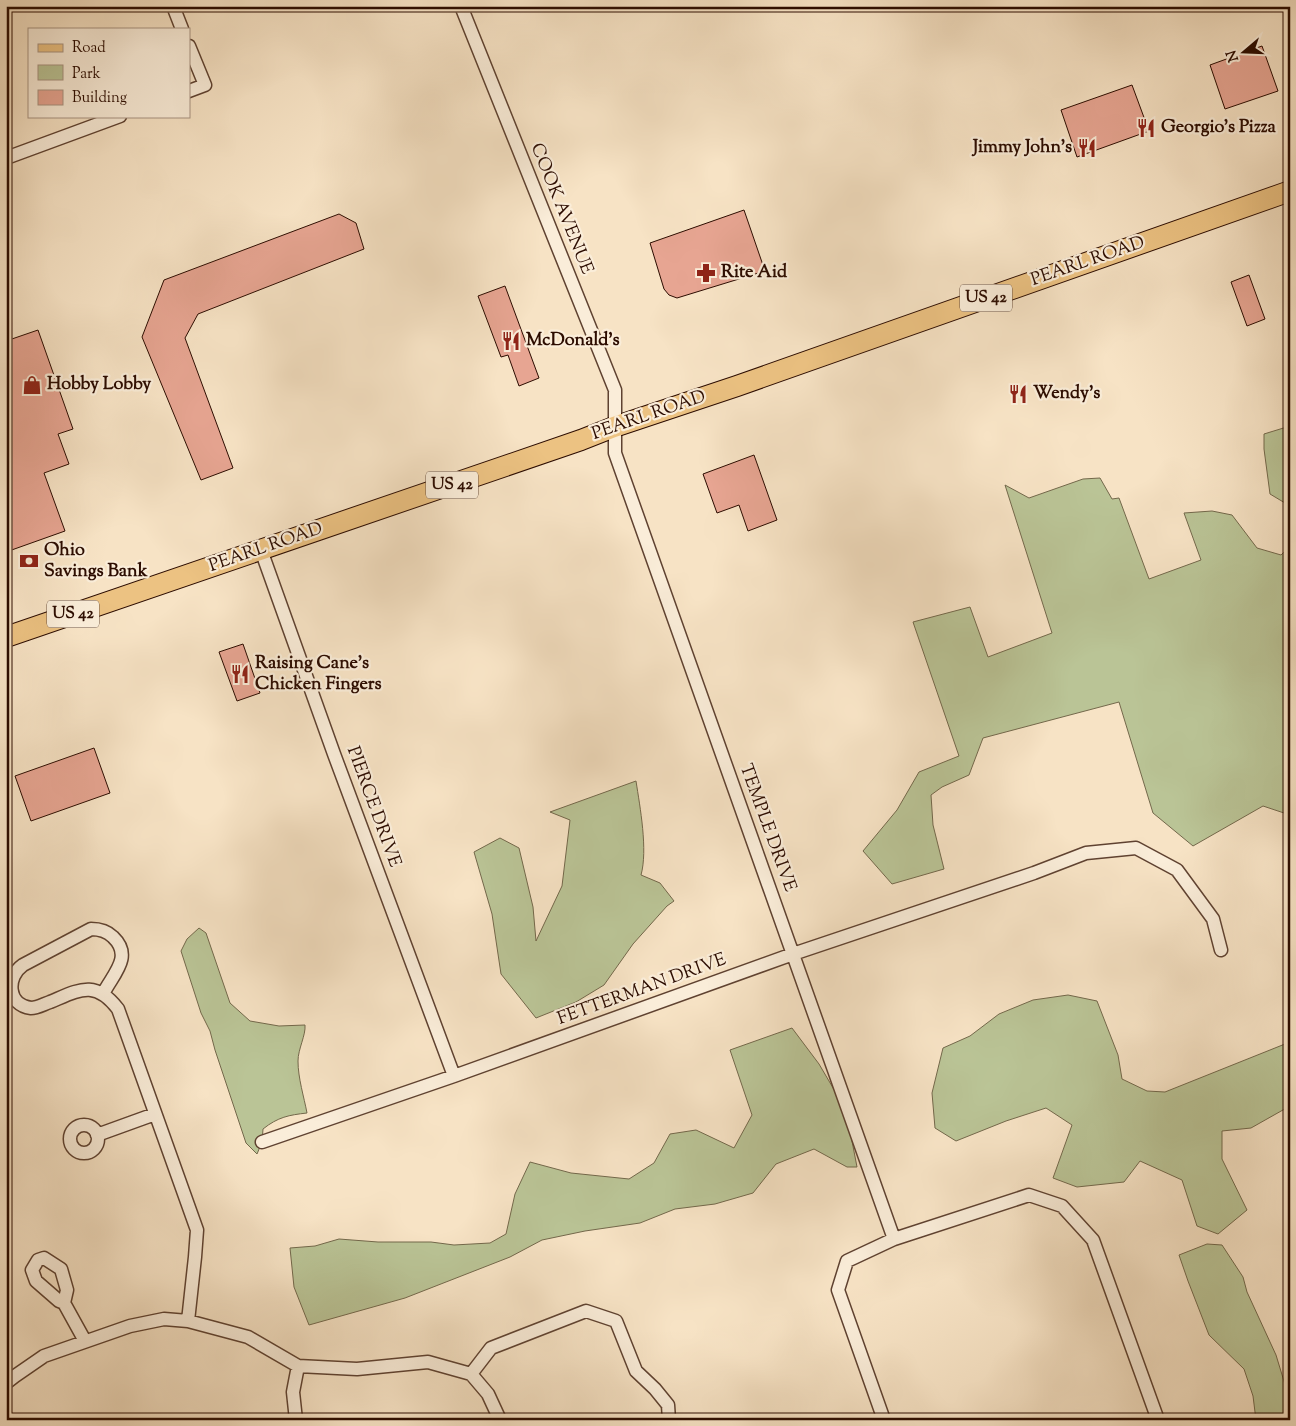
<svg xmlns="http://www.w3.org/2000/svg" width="1296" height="1426" viewBox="0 0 1296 1426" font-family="'Sorts Mill Goudy',serif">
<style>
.green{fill:#bac496;stroke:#73684b}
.building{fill:#e7a592;stroke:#2c0c00}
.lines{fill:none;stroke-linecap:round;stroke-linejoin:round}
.street-casing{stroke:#5f4231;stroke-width:15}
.primary-casing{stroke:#2c0c00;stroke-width:22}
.street{stroke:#faedd9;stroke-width:12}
.primary{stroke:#ecc282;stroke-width:20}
.labels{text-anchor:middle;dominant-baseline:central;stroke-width:4.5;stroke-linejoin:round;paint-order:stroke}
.shield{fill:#faedd9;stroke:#6a5041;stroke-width:1}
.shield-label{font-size:16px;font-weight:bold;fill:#2c0c00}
.poi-label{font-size:18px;font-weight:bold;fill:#2c0c00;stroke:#faedd9;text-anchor:start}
.street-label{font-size:18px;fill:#2c0c00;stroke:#faedd9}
</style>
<rect width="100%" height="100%" fill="#f7e3c5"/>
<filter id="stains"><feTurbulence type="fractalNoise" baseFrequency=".004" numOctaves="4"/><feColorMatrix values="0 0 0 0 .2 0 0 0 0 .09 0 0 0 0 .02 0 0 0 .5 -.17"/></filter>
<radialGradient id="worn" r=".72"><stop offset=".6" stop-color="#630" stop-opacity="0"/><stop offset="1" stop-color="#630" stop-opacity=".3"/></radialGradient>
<path class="green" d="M 1290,426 L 1290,506 L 1270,494 L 1264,449 L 1264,434 Z
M 1100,478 L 1112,499 L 1119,498 L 1149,579 L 1201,560 L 1184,513 L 1212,511 L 1232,515 L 1257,548 L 1281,555 L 1290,546 L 1290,815 L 1263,806 L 1193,846 L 1153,813 L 1119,702 L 983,738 L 969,775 L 942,787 L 931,795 L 933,825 L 944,869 L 892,884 L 863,851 L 897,810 L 919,772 L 959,756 L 913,622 L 970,607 L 988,657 L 1052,633 L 1005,485 L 1029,498 L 1083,479 Z
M 636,781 C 640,807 648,850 641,875 L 660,883 L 674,901 L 667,906 L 633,944 L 604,985 L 576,1002 L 536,1018 L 501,974 L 492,914 L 474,852 L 500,838 L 519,848 L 533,907 L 536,941 L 562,886 L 570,820 L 550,812 Z
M 199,928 L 206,933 L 230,1003 L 250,1021 L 279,1026 L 305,1025 C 306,1035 298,1049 298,1061 C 298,1078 304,1097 307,1113 C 289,1115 278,1117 263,1129 L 262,1142 L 257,1154 L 246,1143 L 215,1050 L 210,1031 L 201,1013 L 181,951 L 187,939 Z
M 1068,995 L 1097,1001 L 1118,1055 L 1122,1079 L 1147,1091 L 1165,1092 L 1290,1042 L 1290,1106 L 1251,1128 L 1222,1131 L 1222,1159 L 1247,1210 L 1218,1234 L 1197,1226 L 1182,1180 L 1140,1161 L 1124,1182 L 1077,1187 L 1053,1178 L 1072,1125 L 1046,1108 L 1006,1121 L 956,1141 L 935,1128 L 932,1093 L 943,1048 L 970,1036 L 999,1014 L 1033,1000 Z
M 792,1028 L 819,1064 L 846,1110 L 857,1167 L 847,1167 L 814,1149 L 776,1164 L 753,1193 L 715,1204 L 675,1209 L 640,1223 L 585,1231 L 542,1240 L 510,1257 L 405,1298 L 309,1325 L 294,1287 L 290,1248 L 315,1246 L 339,1239 L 378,1242 L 431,1242 L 454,1245 L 490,1243 L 506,1234 L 515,1194 L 530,1162 L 571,1173 L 629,1179 L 654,1163 L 670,1134 L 696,1130 L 734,1148 L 752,1115 L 730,1050 Z
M 1207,1244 L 1222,1245 L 1243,1277 L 1247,1292 L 1276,1355 L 1290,1401 L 1290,1420 L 1256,1420 L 1253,1396 L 1244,1369 L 1209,1335 L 1188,1281 L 1179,1255 Z"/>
<path class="building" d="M 1262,46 L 1278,91 L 1225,109 L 1210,65 Z
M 1132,85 L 1149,131 L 1077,157 L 1061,110 Z
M 744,210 L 765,271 L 677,298 L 669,295 L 664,289 L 650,243 Z
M 339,214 L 356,223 L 364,249 L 198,314 L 185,338 L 233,468 L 201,480 L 142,337 L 164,280 Z
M 1249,275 L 1265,319 L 1247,326 L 1231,282 Z
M 505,286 L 539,378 L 519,386 L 508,355 L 501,357 L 478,296 Z
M 38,330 L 73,429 L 58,434 L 69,464 L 44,473 L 65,531 L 6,552 L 6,341 Z
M 754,455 L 777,520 L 748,531 L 739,505 L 717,513 L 703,474 Z
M 243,644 L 260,693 L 237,701 L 219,652 Z
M 94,748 L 110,793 L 31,821 L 15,776 Z"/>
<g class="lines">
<g class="street-casing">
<path id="street" d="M 173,6 L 182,29
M 461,6 L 615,390 L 615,453 L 894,1239
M 189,46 L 205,85 L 189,91
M 6,158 L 120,116
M 261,550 L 334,754 L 454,1076
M 103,994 C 112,975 134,957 113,937 C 107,931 100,929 91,929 L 23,965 C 6,977 7,1005 31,1008 C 37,1008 44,1004 50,1002 C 79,990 95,979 118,1009 L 197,1230 L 195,1257 L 188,1321
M70 1139a14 14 0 1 1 28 0a14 14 0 1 1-28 0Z
M 97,1135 L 155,1114
M 262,1142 L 454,1076 L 793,954 L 1034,873 L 1086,853 L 1136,848 L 1177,870 L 1213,919 L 1221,950
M 64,1303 L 67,1290 L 61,1269 L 44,1258 L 38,1260 L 32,1270 L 36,1281 L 59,1301 L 64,1303 L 85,1341
M 471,1374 L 491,1348 L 586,1311 L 616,1321 L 636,1371 L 655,1389 L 668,1405 L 669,1420
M 6,1383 L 15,1376 L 44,1356 L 130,1326 L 164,1319 L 188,1321 L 248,1337 L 298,1366 L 357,1369 L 428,1362 L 471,1374 L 488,1394 L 500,1420
M 296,1420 L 293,1392 L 298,1366
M 884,1420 L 838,1290 L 847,1261 L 894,1239 L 1029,1195 L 1062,1206 L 1093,1240 L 1158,1420"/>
</g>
<g class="primary-casing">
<path id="primary" d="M 6,637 L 581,440 L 614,427 L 737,386 L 1290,191"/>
</g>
<use href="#street" class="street"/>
<use href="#primary" class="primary"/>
</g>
<defs>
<g id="restaurant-bare" transform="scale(1.5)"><path d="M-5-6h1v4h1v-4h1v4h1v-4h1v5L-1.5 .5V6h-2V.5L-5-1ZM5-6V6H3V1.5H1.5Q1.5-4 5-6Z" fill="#8f2418" stroke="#faedd9" stroke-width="2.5" paint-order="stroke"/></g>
<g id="pharmacy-bare" transform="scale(1.5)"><path d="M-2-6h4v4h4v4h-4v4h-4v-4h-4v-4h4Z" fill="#8f2418" stroke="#faedd9" stroke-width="2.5" paint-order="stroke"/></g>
<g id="shop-bare" transform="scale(1.5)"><path d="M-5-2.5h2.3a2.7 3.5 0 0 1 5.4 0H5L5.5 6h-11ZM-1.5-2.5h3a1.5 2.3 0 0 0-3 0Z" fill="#8f2418" stroke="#faedd9" stroke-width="2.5" paint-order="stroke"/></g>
<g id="bank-bare" transform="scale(1.5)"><path d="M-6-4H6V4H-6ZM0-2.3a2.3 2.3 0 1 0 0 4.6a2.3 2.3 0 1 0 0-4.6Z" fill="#8f2418" stroke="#faedd9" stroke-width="2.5" paint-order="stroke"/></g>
</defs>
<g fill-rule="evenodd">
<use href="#restaurant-bare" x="1146" y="128"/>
<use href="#restaurant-bare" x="1087" y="148"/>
<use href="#pharmacy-bare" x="706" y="273"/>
<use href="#restaurant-bare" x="511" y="341"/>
<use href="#shop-bare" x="32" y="385"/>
<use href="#restaurant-bare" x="1018" y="394"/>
<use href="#bank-bare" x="29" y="561"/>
<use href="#restaurant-bare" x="240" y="674"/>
</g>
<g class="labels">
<g class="shield">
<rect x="960" y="284.5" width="52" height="27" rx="4"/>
<rect x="426" y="471.5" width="52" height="27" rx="4"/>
<rect x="47" y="600.5" width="52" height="27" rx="4"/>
</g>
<g class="shield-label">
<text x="986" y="298">US 42</text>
<text x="452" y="485">US 42</text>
<text x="73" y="614">US 42</text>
</g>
<g class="poi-label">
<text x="1161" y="128">Georgio's Pizza</text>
<text x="1072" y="148" text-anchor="end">Jimmy John's</text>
<text x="721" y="273">Rite Aid</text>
<text x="526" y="341">McDonald's</text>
<text x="47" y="385">Hobby Lobby</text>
<text x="1033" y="394">Wendy's</text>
<text x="44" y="551">Ohio<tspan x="44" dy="21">Savings Bank</tspan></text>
<text x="255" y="664">Raising Cane's<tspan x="255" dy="21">Chicken Fingers</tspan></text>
</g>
<g class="street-label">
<text transform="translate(561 209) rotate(68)">COOK AVENUE</text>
<text transform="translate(1088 262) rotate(-19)">PEARL ROAD</text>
<text transform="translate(649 416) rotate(-19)">PEARL ROAD</text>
<text transform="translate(266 548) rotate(-19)">PEARL ROAD</text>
<text transform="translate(373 807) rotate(70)">PIERCE DRIVE</text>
<text transform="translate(767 828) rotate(70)">TEMPLE DRIVE</text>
<text transform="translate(642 990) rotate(-20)">FETTERMAN DRIVE</text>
</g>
</g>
<rect width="1296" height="1426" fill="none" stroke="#f7e3c5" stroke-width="25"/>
<rect x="8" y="8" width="1281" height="1411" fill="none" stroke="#2c0c00" stroke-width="2.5"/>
<rect x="12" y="12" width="1271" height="1401" fill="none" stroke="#2c0c00"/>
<rect x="28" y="28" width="162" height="90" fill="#faedd9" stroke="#a89382"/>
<rect x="38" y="44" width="25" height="8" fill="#ecc282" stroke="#a89382"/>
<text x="72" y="52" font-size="15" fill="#2c0c00">Road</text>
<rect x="38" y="65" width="25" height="15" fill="#bac496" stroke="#a89382"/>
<text x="72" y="78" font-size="15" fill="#2c0c00">Park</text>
<rect x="38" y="90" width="25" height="15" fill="#e7a592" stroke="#a89382"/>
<text x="72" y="102" font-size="15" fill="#2c0c00">Building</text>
<g transform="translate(1244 52) rotate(251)" stroke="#faedd9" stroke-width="4" paint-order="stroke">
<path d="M0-4L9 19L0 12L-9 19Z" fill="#2c0c00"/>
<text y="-8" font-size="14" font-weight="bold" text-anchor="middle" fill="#2c0c00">N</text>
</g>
<rect width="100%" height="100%" filter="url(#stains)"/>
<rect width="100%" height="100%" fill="url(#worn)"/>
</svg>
